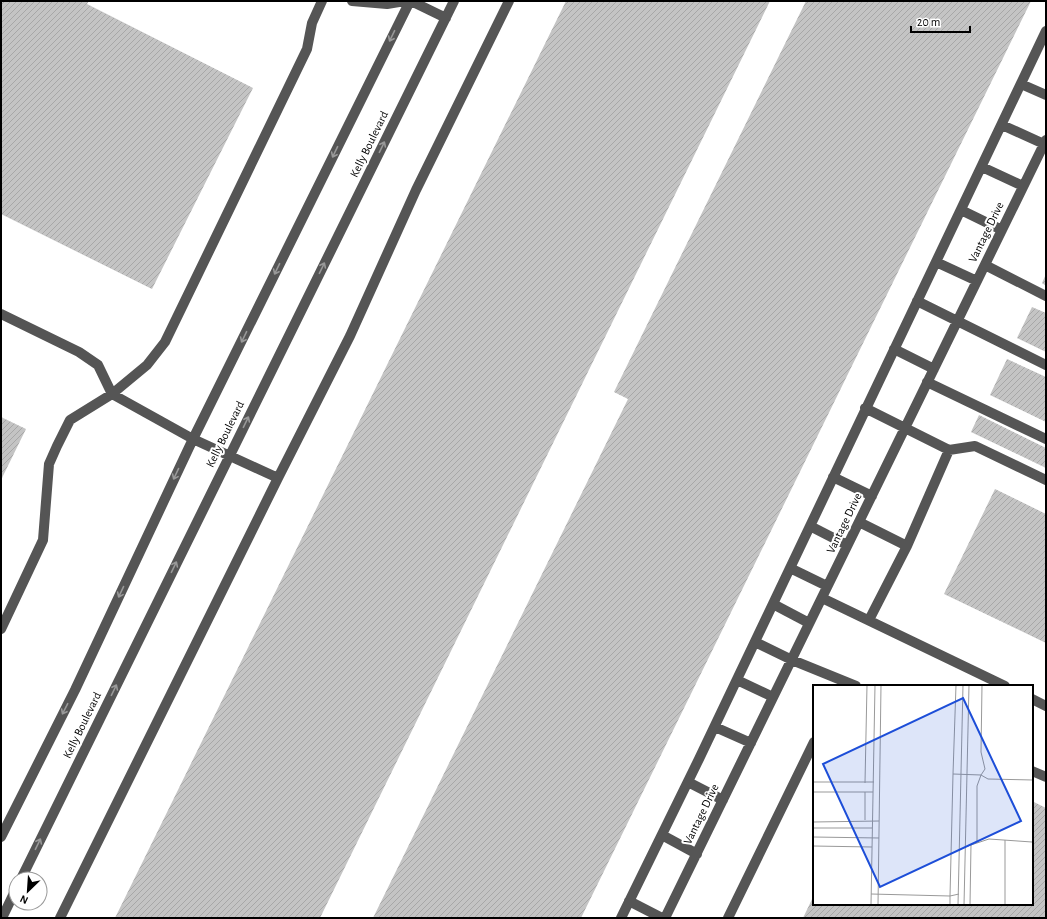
<svg xmlns="http://www.w3.org/2000/svg" width="1047" height="919" viewBox="0 0 1047 919" font-family="'Alegreya Sans',sans-serif">
<style>
.building{fill:url(#building-hatch)}
.lines{fill:none;stroke-linecap:round;stroke-linejoin:round}
.minor{stroke:#555;stroke-width:10}
.oneway{stroke:#999}
.labels{text-anchor:middle;dominant-baseline:central;stroke-width:4;stroke-linejoin:round;paint-order:stroke}
.street-label{font-size:12px;fill:#000;stroke:#fff}
.inset-road{fill:none;stroke:#999;stroke-width:1}
.view{fill:#1d4ed8;fill-opacity:0.15;stroke:#1d4ed8;stroke-width:2}
.inset-edge{fill:none;stroke:#000;stroke-width:2}
</style>
<defs>
<pattern id="building-hatch" width="6" height="6" patternUnits="userSpaceOnUse"><rect width="6" height="6" fill="#c4c4c4"/><path d="M-1 1l2-2M0 6l6-6M5 7l2-2" fill="none" stroke="#a7a7a7"/></pattern>
</defs>
<rect width="100%" height="100%" fill="#fff"/>
<path class="building" d="M 1,1 L 89,1 L 87,4 L 253,88 L 152,289 L 1,214 Z
M 566,1 L 770,1 L 320,918 L 115,918 Z
M 806,1 L 1031,1 L 581,918 L 373,918 L 628,399 L 614,392 Z
M 1046,274 L 1046,286 L 1042,283 Z
M 1032,307 L 1046,313 L 1046,352 L 1017,338 Z
M 1007,359 L 1046,377 L 1046,422 L 990,395 Z
M 979,415 L 1046,448 L 1046,468 L 971,432 Z
M 1,417 L 26,429 L 1,480 Z
M 995,489 L 1046,514 L 1046,643 L 944,594 Z
M 1032,801 L 1046,808 L 1046,918 L 803,918 L 814,895 L 814,904 L 1032,904 Z"/>
<g class="lines">
<path class="minor" d="M 352,1 L 387,4 L 405,1
M 411,1 L 446,18
M 1021,84 L 1046,95
M 1002,125 L 1044,144
M 982,167 L 1023,186
M 961,210 L 1002,230
M 936,262 L 977,281
M 985,265 L 1046,296
M 917,301 L 1046,365
M 1,314 L 79,352 L 98,365 L 112,394 L 147,365 L 165,342 L 307,49 L 312,23 L 322,1
M 894,349 L 934,369
M 927,382 L 1046,439
M 865,408 L 949,450 L 975,446 L 1046,480
M 833,477 L 872,496
M 859,522 L 907,546
M 810,526 L 847,545
M 790,568 L 827,586
M 822,598 L 1005,686
M 773,604 L 809,623
M 869,620 L 907,546 L 949,450
M 1,629 L 43,540 L 49,464 L 57,446 L 70,420 L 112,394 L 193,439 L 278,478 L 350,336 L 416,190 L 509,1
M 755,642 L 792,660 L 856,686
M 737,680 L 773,697
M 1032,699 L 1046,706
M 715,727 L 751,743
M 1032,771 L 1046,777
M 688,782 L 723,800
M 662,835 L 697,854
M 1,837 L 75,690 L 193,439 L 410,1
M 21,879 L 454,1
M 629,901 L 662,918
M 2,918 L 16,889
M 60,918 L 278,478
M 621,918 L 699,759 L 1046,31
M 665,918 L 1046,140
M 728,918 L 814,742"/>
</g>
<defs><path id="oneway-shaft" d="M-6 0H5M1.5-3L5.5 0L1.5 3" fill="none" stroke-width="1.6" stroke-linecap="round" stroke-linejoin="round"/></defs>
<g class="oneway">
<use href="#oneway-shaft" transform="translate(392 36) rotate(116)"/>
<use href="#oneway-shaft" transform="translate(382 147) rotate(-64)"/>
<use href="#oneway-shaft" transform="translate(335 152) rotate(116)"/>
<use href="#oneway-shaft" transform="translate(322 268) rotate(-64)"/>
<use href="#oneway-shaft" transform="translate(277 269) rotate(116)"/>
<use href="#oneway-shaft" transform="translate(244 337) rotate(116)"/>
<use href="#oneway-shaft" transform="translate(246 422) rotate(-64)"/>
<use href="#oneway-shaft" transform="translate(176 474) rotate(115)"/>
<use href="#oneway-shaft" transform="translate(174 567) rotate(-64)"/>
<use href="#oneway-shaft" transform="translate(121 592) rotate(115)"/>
<use href="#oneway-shaft" transform="translate(114 690) rotate(-64)"/>
<use href="#oneway-shaft" transform="translate(65 709) rotate(117)"/>
<use href="#oneway-shaft" transform="translate(38 844) rotate(-64)"/>
</g>
<g class="labels">
<g class="street-label">
<text transform="translate(369 144) rotate(-64)">Kelly Boulevard</text>
<text transform="translate(986 232) rotate(-64)">Vantage Drive</text>
<text transform="translate(225 434) rotate(-64)">Kelly Boulevard</text>
<text transform="translate(844 523) rotate(-64)">Vantage Drive</text>
<text transform="translate(82 725) rotate(-64)">Kelly Boulevard</text>
<text transform="translate(701 814) rotate(-64)">Vantage Drive</text>
</g>
</g>
<g transform="translate(813 685)">
<rect width="220" height="220" fill="#fff"/>
<path class="inset-road" d="M 140,89 L 143,0M 0,97 L 61,97M 52,98 L 54,0M 0,107 L 60,107M 52,135 L 52,107M 0,137 L 66,136M 0,143 L 59,143M 0,152 L 66,153M 164,158 L 176,154 L 219,157M 0,161 L 59,162M 152,162 L 164,158 L 164,101 L 168,90 L 175,94 L 220,95M 58,209 L 137,211 L 140,89 L 168,90 L 172,84 L 168,67 L 169,0M 58,220 L 62,0M 65,220 L 68,0M 137,220 L 137,211 L 146,209M 145,220 L 150,0M 151,220 L 156,0M 157,220 L 158,159M 192,220 L 192,155"/>
<path class="view" d="M 150,13 L 208,136 L 67,202 L 10,79 Z"/>
<rect width="220" height="220" class="inset-edge"/>
</g>
<rect width="1047" height="919" fill="none" stroke="#000000" stroke-width="4"/>
<g transform="translate(28 891) rotate(205)"><circle r="19" fill="#ffffff" stroke="#999999"/>
<path d="M0-3L7 15L0 10L-7 15Z" fill="#000000"/>
<text y="-6" font-size="11" font-weight="bold" text-anchor="middle" fill="#000000">N</text>
</g>
<path d="M911 26v6h59v-6" fill="none" stroke="#000000" stroke-width="2"/>
<text x="917" y="26" font-size="12" fill="#000000" stroke="#ffffff" stroke-width="3" paint-order="stroke">20 m</text>
</svg>
